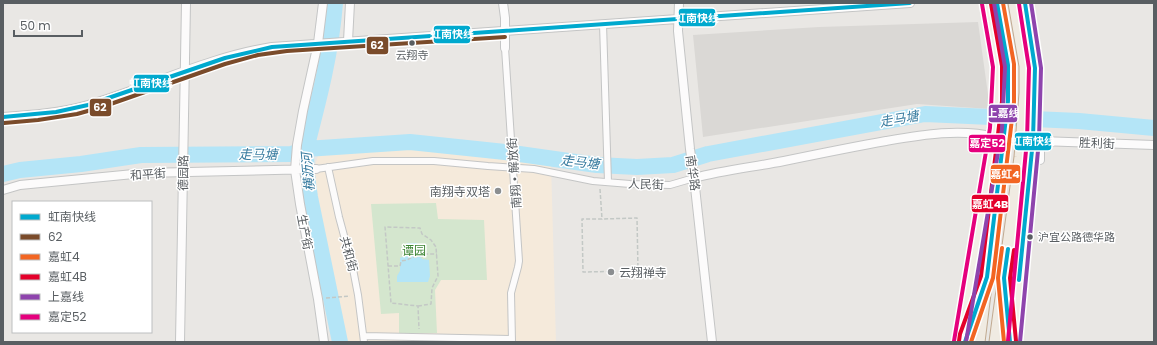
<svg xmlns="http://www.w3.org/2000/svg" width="1157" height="345" viewBox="0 0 1157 345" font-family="Poppins,'Noto Sans SC',sans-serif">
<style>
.commercial{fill:#f5eadb}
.industrial{fill:#dad8d5}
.green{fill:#d4e6ce}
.water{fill:#b4e5f7}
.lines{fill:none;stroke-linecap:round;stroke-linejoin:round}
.river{stroke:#b4e5f7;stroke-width:16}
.pedestrian-casing{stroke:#c4c5c5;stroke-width:8}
.minor-casing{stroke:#c4c5c5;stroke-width:10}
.primary-casing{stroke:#d1c3b1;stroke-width:14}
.trunk-casing{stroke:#c1aa91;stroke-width:15}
.path{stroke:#c3c8c5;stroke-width:1.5;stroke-dasharray:4 2;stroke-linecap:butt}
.pedestrian{stroke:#fcfbfb;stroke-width:6}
.minor{stroke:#fcfbfb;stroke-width:8}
.primary{stroke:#f2eee6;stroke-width:12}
.trunk{stroke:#f0ebe2;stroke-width:13}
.bus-1-casing{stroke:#fff;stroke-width:7}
.bus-2-casing{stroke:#fff;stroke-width:7}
.bus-3-casing{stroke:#fff;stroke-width:7}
.bus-4-casing{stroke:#fff;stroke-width:7}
.bus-5-casing{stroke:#fff;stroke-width:7}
.bus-6-casing{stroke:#fff;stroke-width:7}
.bus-1{stroke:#00a9ce;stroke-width:4}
.bus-2{stroke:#7a4b2a;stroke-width:4}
.bus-3{stroke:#f26522;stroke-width:4}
.bus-4{stroke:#e4002b;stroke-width:4}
.bus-5{stroke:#8e44ad;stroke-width:4}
.bus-6{stroke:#e5007d;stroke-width:4}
.bus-dot{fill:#595e62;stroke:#fff;stroke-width:1.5}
.poi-dot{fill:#8b8e90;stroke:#fff;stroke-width:1.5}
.labels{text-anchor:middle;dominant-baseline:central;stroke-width:3;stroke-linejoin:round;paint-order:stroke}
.bus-label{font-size:11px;fill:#595e62;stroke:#fff}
.street-label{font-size:12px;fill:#595e62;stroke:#fff}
.poi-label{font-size:12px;fill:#595e62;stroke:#fff;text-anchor:end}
.park-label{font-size:12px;fill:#3e8535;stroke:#fff}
.water-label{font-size:13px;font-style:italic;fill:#377b9f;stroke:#fff}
.line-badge{stroke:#fff;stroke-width:1.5}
.badge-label{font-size:11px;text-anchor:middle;font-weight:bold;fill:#fff}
</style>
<rect width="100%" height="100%" fill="#e9e7e4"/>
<path class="commercial" d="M 359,139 L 492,154 L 551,163 L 556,342 L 345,342 L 312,174 L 319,153 Z"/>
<path class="industrial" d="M 978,22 L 990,109 L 917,104 L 703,137 L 693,35 L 819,27 Z"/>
<path class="green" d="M 436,203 L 438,219 L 484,220 L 487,280 L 441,280 L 435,290 L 437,333 L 399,333 L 399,313 L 381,314 L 371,204 Z"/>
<path class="water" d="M 407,243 L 417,243 L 417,251 L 422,259 L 429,260 L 430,276 L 428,282 L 397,282 L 397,276 L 400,271 L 400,258 L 405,256 L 404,249 Z"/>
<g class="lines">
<path class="river" d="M 335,3 C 331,54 319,99 306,149 C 306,165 307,180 310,197 L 340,342
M 3,174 L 20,170 L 81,164 L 141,155 L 291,154 L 306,149 L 410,142 L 505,152 L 597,165 L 637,167 L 673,165 L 708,154 L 925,114 L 1079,121 L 1154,128"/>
<g class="pedestrian-casing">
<path id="pedestrian" d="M 603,24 L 608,182
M 505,48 L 519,261 L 518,267 L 511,293 L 512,342
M 328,167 L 339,217 L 353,269 L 358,295 L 364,342
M 316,169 L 373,161 L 434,161 L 488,166 L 534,169 L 593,181 L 630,184 L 670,185 L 694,178
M 364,336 L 512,339"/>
</g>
<g class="minor-casing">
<path id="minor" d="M 323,3 L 318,43 L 303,111 L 297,145 L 295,170 L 300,204 L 318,299 L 324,342
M 503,3 L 505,18 L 505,48
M 679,3 L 678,31 L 690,149 L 694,178 L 712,342
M 348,41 L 350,3
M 3,117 C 32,115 60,113 88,105 C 150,87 208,57 272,47 L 910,3
M 1031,160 L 1040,160 L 1040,141 L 1154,145
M 694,178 C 724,170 754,167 784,161 C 818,154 852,147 886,141 C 921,135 960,128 995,137
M 3,190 L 20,185 L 144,173 L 316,169
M 180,342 L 186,3"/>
</g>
<g class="primary-casing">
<path id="primary" d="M 960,340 L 996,129 L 999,67 L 990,11 L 988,3
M 1014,342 L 1033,140 L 1035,68 L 1025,3"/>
</g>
<g class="trunk-casing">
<path id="trunk" d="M 1007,301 L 1010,342
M 965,342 L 966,336 L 978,301
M 978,342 L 1008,101 L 1008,65 L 997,3
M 996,342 L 1021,157 L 1026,93 L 1026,66 L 1015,3"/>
</g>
<path class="path" d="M 600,189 L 602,219 L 582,219 L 583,272 L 638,271 L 637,218 L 602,219
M 388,266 L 400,266 L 401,261 L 407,260 L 412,257 L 418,257 L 423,254 L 437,254
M 326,298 L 350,296
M 418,306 L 431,304 L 432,288 L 438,276 L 436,247 L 431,240 L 422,234 L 420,228 L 385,227 L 391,303 L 418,306 L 419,329"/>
<use href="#pedestrian" class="pedestrian"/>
<use href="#minor" class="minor"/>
<use href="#primary" class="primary"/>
<use href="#trunk" class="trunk"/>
<g class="bus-1-casing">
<path id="bus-1" d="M 3,117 L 56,112 L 88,105 L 225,58 L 272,47 L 910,3
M 1008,249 L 1004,278 L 1010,342
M 1019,280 L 1033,140 L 1035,68 L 1025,3
M 965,342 L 987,277 L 1008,101 L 1008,65 L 997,3"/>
</g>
<g class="bus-2-casing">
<path id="bus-2" d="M 4,123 L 38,120 L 77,114 L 102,107 L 225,64 L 258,55 L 287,51 L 505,37"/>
</g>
<g class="bus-3-casing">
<path id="bus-3" d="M 1002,248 L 998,278 L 1004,342
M 971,342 L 993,278 L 1014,102 L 1014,64 L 1003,3"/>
</g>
<g class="bus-4-casing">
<path id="bus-4" d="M 1014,250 L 1010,278 L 1016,341
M 959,341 L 960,334 L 981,276 L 1002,101 L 1002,66 L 991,4"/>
</g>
<g class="bus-5-casing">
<path id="bus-5" d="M 966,342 L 1002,129 L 1005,67 L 994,3
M 1020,342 L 1039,140 L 1041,68 L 1031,3"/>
</g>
<g class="bus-6-casing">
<path id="bus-6" d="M 954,341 L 990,128 L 993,67 L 982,4
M 1008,341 L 1027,140 L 1029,68 L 1019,4"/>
</g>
<use href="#bus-1" class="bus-1"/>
<use href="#bus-2" class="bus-2"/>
<use href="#bus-3" class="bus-3"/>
<use href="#bus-4" class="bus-4"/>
<use href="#bus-5" class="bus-5"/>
<use href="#bus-6" class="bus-6"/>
</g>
<g class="bus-dot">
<circle cx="412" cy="43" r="3.5"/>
<circle cx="1030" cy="237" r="3.5"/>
</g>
<g class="poi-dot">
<circle cx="498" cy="191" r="4"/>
<circle cx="611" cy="272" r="4"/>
</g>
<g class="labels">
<g class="bus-label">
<text x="412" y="55">云翔寺</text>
<text x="1038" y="237" text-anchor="start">沪宜公路德华路</text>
</g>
<g class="street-label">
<text transform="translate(1097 143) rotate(2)">胜利街</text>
<text transform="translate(183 173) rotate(-89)">德园路</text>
<text transform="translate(514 173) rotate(-94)">南翔 • 解放街</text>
<text transform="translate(693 173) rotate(82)">南华路</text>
<text transform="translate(148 174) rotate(-4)">和平街</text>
<text transform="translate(646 184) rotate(2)">人民街</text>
<text transform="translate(305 232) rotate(79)">生产街</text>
<text transform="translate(349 254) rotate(75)">共和街</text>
</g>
<g class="poi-label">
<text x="490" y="191">南翔寺双塔</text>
<text x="619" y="272" text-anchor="start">云翔禅寺</text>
</g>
<g class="park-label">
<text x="414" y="250">谭园</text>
</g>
<g class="water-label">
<text transform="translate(899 119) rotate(-10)">走马塘</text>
<text x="258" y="154">走马塘</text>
<text transform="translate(580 162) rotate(6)">走马塘</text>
<text transform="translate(308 172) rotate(-95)">横沥河</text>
</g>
</g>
<g class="line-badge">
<rect x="678" y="8" width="38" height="19" rx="4" fill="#00a9ce"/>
<rect x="433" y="25" width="38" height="19" rx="4" fill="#00a9ce"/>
<rect x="366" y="36" width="23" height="19" rx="4" fill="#7a4b2a"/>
<rect x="133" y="74" width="37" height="19" rx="4" fill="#00a9ce"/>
<rect x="89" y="98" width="23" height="19" rx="4" fill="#7a4b2a"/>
<rect x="988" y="104" width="30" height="19" rx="4" fill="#8e44ad"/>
<rect x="1014" y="132" width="38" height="19" rx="4" fill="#00a9ce"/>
<rect x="968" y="134" width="38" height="19" rx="4" fill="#e5007d"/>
<rect x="990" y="164" width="31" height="20" rx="4" fill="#f26522"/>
<rect x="971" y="194" width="38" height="19" rx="4" fill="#e4002b"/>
</g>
<g class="badge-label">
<text x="697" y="22">虹南快线</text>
<text x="452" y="38">虹南快线</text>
<text x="377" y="49">62</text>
<text x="151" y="87">虹南快线</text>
<text x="100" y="111">62</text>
<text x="1003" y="117">上嘉线</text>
<text x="1033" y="145">虹南快线</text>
<text x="987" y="147">嘉定52</text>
<text x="1005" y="178">嘉虹4</text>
<text x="990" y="208">嘉虹4B</text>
</g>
<rect width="1157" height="345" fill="none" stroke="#595e62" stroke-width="8"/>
<rect x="12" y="201" width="140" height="132" fill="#ffffff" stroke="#bdbfc0"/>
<rect x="20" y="214" width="20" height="6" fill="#00a9ce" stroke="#bdbfc0"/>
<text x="48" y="221" font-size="12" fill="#595e62">虹南快线</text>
<rect x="20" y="234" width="20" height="6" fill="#7a4b2a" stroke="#bdbfc0"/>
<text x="48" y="241" font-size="12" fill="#595e62">62</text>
<rect x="20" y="254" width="20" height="6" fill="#f26522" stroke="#bdbfc0"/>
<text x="48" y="261" font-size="12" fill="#595e62">嘉虹4</text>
<rect x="20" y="274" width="20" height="6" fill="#e4002b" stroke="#bdbfc0"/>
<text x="48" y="281" font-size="12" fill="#595e62">嘉虹4B</text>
<rect x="20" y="294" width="20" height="6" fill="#8e44ad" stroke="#bdbfc0"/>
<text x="48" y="301" font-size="12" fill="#595e62">上嘉线</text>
<rect x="20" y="314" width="20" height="6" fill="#e5007d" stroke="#bdbfc0"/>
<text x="48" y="321" font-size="12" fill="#595e62">嘉定52</text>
<path d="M14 30v6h68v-6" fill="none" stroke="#595e62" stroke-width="2"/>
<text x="20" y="30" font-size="12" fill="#595e62" stroke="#ffffff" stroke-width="3" paint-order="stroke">50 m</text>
</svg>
